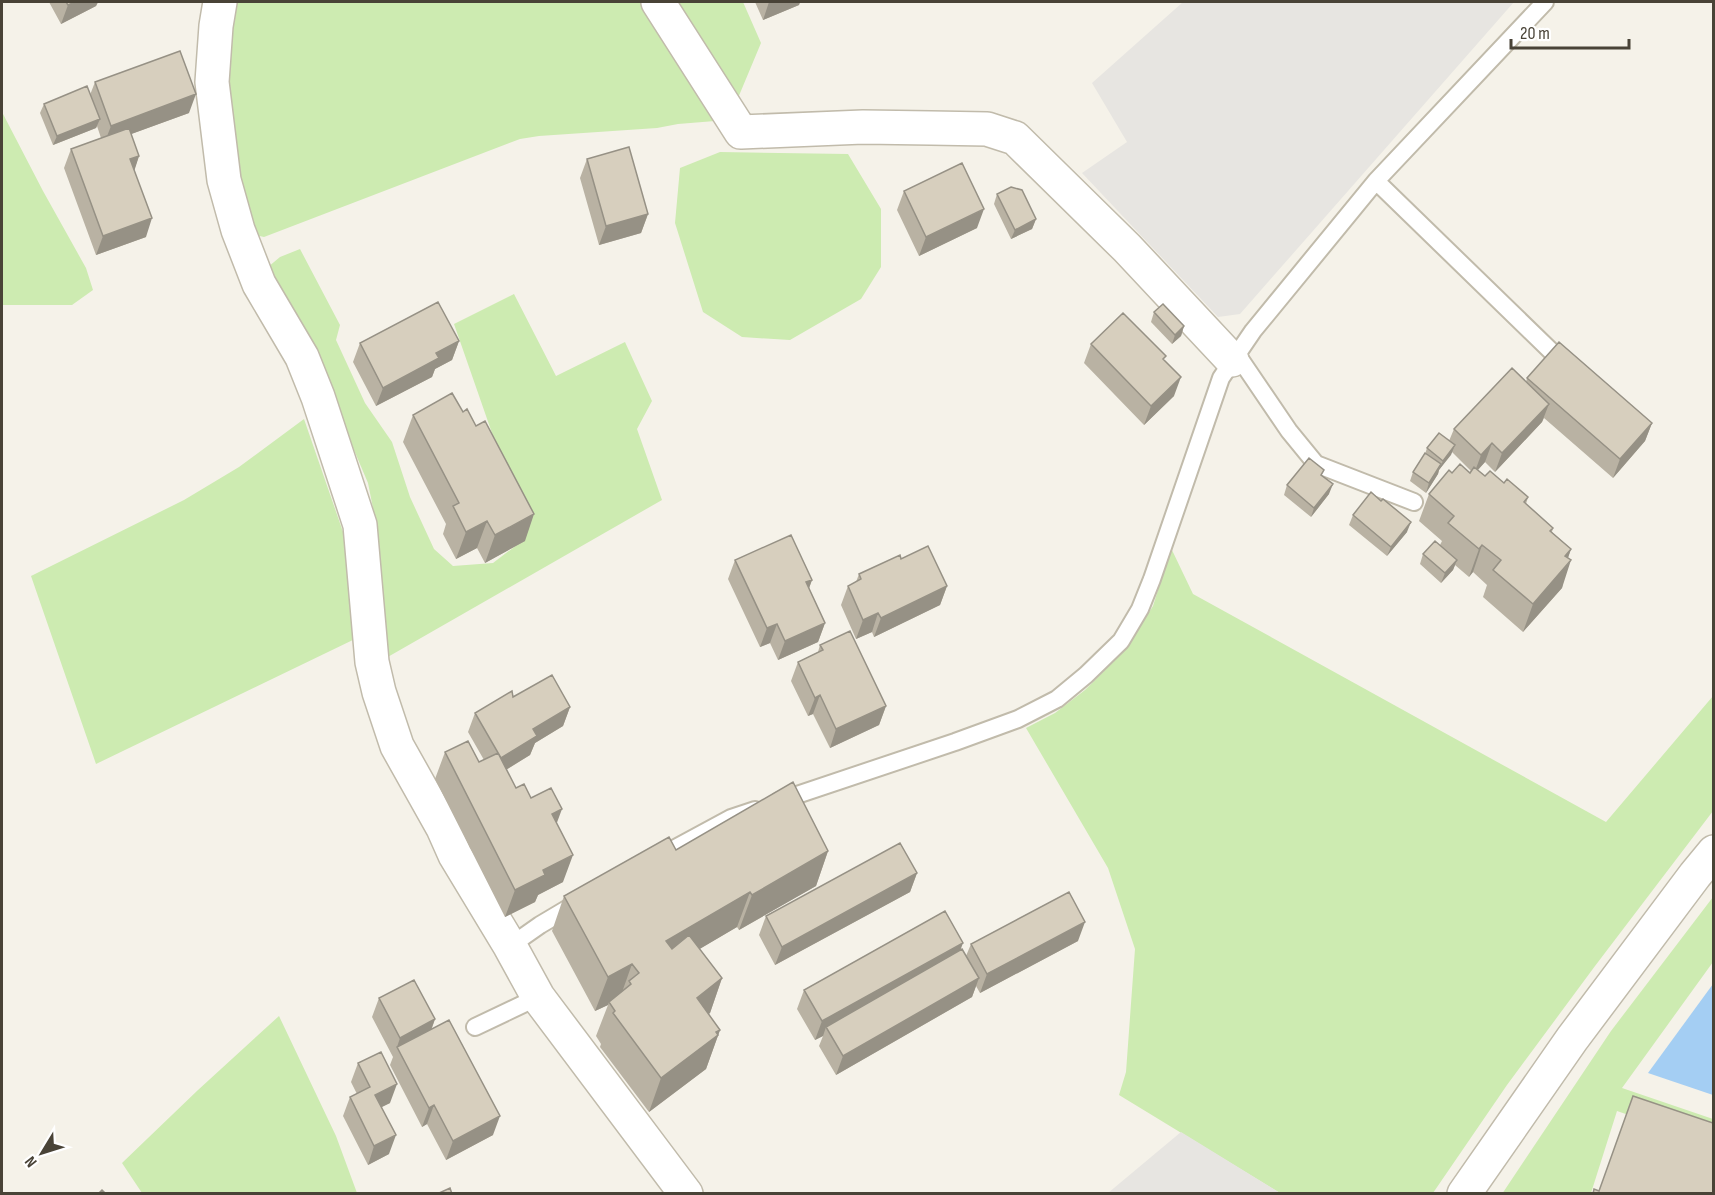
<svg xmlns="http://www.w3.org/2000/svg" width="1715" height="1195" viewBox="0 0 1715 1195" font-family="'Sofia Sans Condensed',sans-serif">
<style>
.green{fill:#cdebb1}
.parking{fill:#e7e5e1}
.water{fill:#a4cef3}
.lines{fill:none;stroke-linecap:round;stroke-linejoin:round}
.service-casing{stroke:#c1bbab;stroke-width:20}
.minor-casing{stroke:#c1bbab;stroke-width:36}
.tertiary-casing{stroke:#c1bbab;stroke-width:36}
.service{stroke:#fff;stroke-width:16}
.minor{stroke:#fff;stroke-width:33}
.tertiary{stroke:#fff;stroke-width:33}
.wall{fill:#b9b2a3}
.shaded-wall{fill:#969185}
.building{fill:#d7cfbe;stroke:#969185;stroke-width:1.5}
</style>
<rect width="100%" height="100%" fill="#f5f2e9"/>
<path class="green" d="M 232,2 L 645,2 L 715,121 L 678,124 L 657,128 L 539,136 L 520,139 L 264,237 L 255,235 L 249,229 L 223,81 Z
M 677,2 L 743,2 L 761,43 L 738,98 Z
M 2,112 L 43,191 L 86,268 L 93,290 L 72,305 L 2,305 Z
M 720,152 L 848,154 L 881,209 L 881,267 L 861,299 L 790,340 L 742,337 L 703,312 L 675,223 L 680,168 Z
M 300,249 L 340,325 L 336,340 L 365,403 L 392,442 L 410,497 L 434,549 L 453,566 L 493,563 L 526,538 L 515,499 L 454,324 L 514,294 L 556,376 L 625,342 L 652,401 L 637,429 L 662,500 L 386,658 L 376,523 L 368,483 L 340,417 L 268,267 L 280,257 Z
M 304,419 L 352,558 L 357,638 L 96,764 L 31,576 L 184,500 L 239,467 Z
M 1171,548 L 1193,594 L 1606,822 L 1713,696 L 1713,811 L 1595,966 L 1507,1085 L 1433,1193 L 1280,1193 L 1119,1095 L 1126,1072 L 1135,949 L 1108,868 L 1026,728 L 1055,713 L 1085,690 L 1124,651 L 1153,606 Z
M 1713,897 L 1713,962 L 1622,1088 L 1713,1119 L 1713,1144 L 1617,1111 L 1591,1193 L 1502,1194 L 1611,1031 Z
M 279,1016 L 336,1136 L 357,1193 L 142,1193 L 122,1163 L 198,1090 Z"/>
<path class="parking" d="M 1183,2 L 1514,2 L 1240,314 L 1218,317 L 1082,173 L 1127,142 L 1092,83 Z
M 1181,1132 L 1280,1193 L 1108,1193 Z"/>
<path class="water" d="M 1713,984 L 1713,1095 L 1648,1073 Z"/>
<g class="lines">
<g class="service-casing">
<path id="service" d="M 1376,181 L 1552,352
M 1236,353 L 1289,431 L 1316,464 L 1414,502
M 779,801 L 955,742 L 1018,719 L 1057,699 L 1086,675 L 1121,641 L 1140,609 L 1152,579 L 1221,378 L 1253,331 L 1376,181 L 1545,2
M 657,858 L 731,818 L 755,810
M 510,946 L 540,925 L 577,903
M 475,1027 L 538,997"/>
</g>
<g class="minor-casing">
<path id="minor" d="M 220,2 L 216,26 L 212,82 L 224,180 L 238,230 L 259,284 L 302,357 L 318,397 L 360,525 L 372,662 L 379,692 L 397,746 L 443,828 L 455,855 L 510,946 L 538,997 L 686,1194
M 658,2 L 741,132 L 863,127 L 931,128 L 987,129 L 1015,138 L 1127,248 L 1232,360"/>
</g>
<g class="tertiary-casing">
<path id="tertiary" d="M 1464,1194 L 1572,1039 L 1695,875 L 1714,852"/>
</g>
<use href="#service" class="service"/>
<use href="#minor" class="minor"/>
<use href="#tertiary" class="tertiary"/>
</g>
<path class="wall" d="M 49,2 L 98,2 L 96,6 L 61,24 Z
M 755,2 L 800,2 L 799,5 L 763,20 Z
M 95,82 L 189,113 L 131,134 L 139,156 L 134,170 L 146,237 L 96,255 L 64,168 L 71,149 L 101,138 L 97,126 L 96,128 L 53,145 L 40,113 L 44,104 L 90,95 Z
M 587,159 L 648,214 L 641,233 L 599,245 L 580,178 Z
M 904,191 L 977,228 L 919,256 L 897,210 Z
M 997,194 L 1036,219 L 1032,229 L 1011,239 L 994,204 Z
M 1154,312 L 1184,326 L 1181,336 L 1172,344 L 1151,322 Z
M 459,341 L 452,360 L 435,369 L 432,377 L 376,406 L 353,362 L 360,343 Z
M 1091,344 L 1164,360 L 1174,396 L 1144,425 L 1084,363 Z
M 1527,378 L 1652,423 L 1645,441 L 1613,478 L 1544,418 L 1542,422 L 1495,472 L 1485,462 L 1478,470 L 1485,476 L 1504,483 L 1528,497 L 1526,504 L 1553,528 L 1552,532 L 1571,549 L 1568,558 L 1562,588 L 1523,632 L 1483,597 L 1487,585 L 1473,572 L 1469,577 L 1455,565 L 1453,570 L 1441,583 L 1420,564 L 1423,554 L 1440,545 L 1442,541 L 1419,521 L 1429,494 L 1452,473 L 1470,473 L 1471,471 L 1452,452 L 1439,470 L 1438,474 L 1426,493 L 1410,481 L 1413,472 L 1425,454 L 1427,448 L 1449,441 L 1454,429 L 1526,382 Z
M 413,415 L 525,541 L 485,563 L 477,548 L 456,559 L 443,534 L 446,524 L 403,442 Z
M 1322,476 L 1329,494 L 1311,517 L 1284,495 L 1287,485 Z
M 1381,501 L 1407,532 L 1387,556 L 1349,525 L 1353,515 Z
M 901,559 L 947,586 L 940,605 L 874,637 L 872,632 L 856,639 L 841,605 L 848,586 L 856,582 L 859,574 Z
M 735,560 L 812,580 L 809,588 L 825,623 L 818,642 L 778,660 L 770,643 L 760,647 L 728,579 Z
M 820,645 L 886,706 L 879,725 L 830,748 L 813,714 L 808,716 L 791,681 L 798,662 L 818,652 Z
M 513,697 L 570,707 L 563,726 L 535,743 L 530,755 L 506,770 L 516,788 L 531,798 L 557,824 L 563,882 L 538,895 L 535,902 L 505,917 L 435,779 L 445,752 L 479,762 L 484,760 L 468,732 L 475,713 Z
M 676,850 L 828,851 L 816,886 L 739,930 L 737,927 L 699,949 L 722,978 L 710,1013 L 708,1014 L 720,1030 L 706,1069 L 649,1112 L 600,1047 L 601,1044 L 596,1036 L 608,1005 L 595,1011 L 552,931 L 564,896 Z
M 917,873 L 910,892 L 775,965 L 759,935 L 766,916 Z
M 1078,941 L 980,993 L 976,986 L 972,997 L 836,1075 L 819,1046 L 823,1036 L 815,1040 L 797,1009 L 804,990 L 960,951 L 966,956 L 971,944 Z
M 379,998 L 435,1019 L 432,1028 L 493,1135 L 446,1160 L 427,1124 L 422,1127 L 390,1065 L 393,1057 L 372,1017 Z
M 358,1063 L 390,1103 L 381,1107 L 389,1154 L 368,1165 L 343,1116 L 350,1097 L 357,1094 L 351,1082 Z"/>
<path class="shaded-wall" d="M 75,2 L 98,2 L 96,6 L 61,24 L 68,5 Z
M 769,2 L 800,2 L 799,5 L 763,20 Z
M 196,94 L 189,113 L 104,144 L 111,126 Z
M 100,119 L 96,128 L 53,145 L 57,136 Z
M 139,156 L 133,175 L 130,159 Z
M 984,209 L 977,228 L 919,256 L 926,237 Z
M 648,214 L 641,233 L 599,245 L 606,226 Z
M 152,218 L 146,237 L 96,255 L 103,236 Z
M 1036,219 L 1032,229 L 1011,239 L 1015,230 Z
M 1184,326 L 1181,336 L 1172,344 L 1175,335 Z
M 459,341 L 452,360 L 435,369 L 432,377 L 376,406 L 383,388 L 436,353 Z
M 1181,377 L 1174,396 L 1144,425 L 1151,406 Z
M 1549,404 L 1542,422 L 1495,472 L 1502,453 Z
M 1652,423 L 1645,441 L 1613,478 L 1620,459 Z
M 1492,443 L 1485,462 L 1474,474 L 1481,455 Z
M 1455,445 L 1451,455 L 1439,470 L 1438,474 L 1426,493 L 1429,483 L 1441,465 L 1443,461 Z
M 1333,484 L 1329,494 L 1311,517 L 1314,508 Z
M 534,514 L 525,541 L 485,563 L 495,535 Z
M 487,521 L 477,548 L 456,559 L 466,532 Z
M 1411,522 L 1407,532 L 1387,556 L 1391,547 Z
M 1482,545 L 1473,572 L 1469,577 L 1479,549 Z
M 1571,549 L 1564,569 L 1571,560 L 1562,588 L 1523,632 L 1533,604 L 1565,556 Z
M 1457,560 L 1453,570 L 1441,583 L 1445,573 Z
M 812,580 L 805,599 L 806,582 Z
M 947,586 L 940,605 L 874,637 L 881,618 Z
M 878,613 L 872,632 L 856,639 L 863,620 Z
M 825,623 L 818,642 L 778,660 L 785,641 Z
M 777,624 L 770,643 L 760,647 L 767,628 Z
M 820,695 L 813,714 L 808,716 L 815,698 Z
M 886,706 L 879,725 L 830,748 L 836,729 Z
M 570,707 L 563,726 L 535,743 L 530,755 L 494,777 L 501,758 L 533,729 Z
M 562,809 L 552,836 L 552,814 Z
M 828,851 L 816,886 L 739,930 L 752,895 Z
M 573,855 L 563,882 L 538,895 L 535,902 L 505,917 L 515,890 L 543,870 Z
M 917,873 L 910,892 L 775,965 L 782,947 Z
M 750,892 L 737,927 L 654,976 L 666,941 Z
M 1085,922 L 1078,941 L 980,993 L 987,974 Z
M 963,943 L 956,962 L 826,1027 L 823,1036 L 815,1040 L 822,1021 Z
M 632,964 L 620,998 L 609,1002 L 608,1005 L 595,1011 L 608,977 Z
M 722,978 L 710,1013 L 684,1032 L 697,998 Z
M 979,978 L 972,997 L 836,1075 L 843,1056 Z
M 435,1019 L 428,1038 L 397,1047 L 400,1038 Z
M 720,1030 L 706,1069 L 649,1112 L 661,1078 L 716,1032 Z
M 397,1084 L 390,1103 L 368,1114 L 375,1095 Z
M 434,1105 L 427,1124 L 422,1127 L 429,1108 Z
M 500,1116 L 493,1135 L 446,1160 L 453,1141 Z
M 396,1135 L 389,1154 L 368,1165 L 374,1146 Z"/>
<path class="building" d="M 66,2 L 75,2 L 68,5 Z
M 180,51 L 196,94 L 111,126 L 95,82 Z
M 87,86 L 100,119 L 57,136 L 44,104 Z
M 129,128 L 139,156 L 130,159 L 152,218 L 103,236 L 71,149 Z
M 629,147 L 648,214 L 606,226 L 587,159 Z
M 962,163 L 984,209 L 926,237 L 904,191 Z
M 1011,187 L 1022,190 L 1036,219 L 1015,230 L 997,194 Z
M 438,302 L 459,341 L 436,353 L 439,358 L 383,388 L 360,343 Z
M 1163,304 L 1184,326 L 1175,335 L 1154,312 Z
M 1123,313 L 1166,356 L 1163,359 L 1181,377 L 1151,406 L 1091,344 Z
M 1559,342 L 1652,423 L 1620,459 L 1527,378 Z
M 1512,368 L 1549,404 L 1502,453 L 1492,443 L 1481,455 L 1454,429 Z
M 452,393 L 463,412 L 467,409 L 476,426 L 485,421 L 534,514 L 495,535 L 487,521 L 466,532 L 453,506 L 459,503 L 413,415 Z
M 1439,433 L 1455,445 L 1443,461 L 1427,448 Z
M 1425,453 L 1441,464 L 1429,483 L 1413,472 Z
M 1309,458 L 1324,470 L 1321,475 L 1333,484 L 1314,508 L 1287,485 Z
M 1460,464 L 1470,473 L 1474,467 L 1485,476 L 1490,471 L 1504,483 L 1507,479 L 1528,497 L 1524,502 L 1553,528 L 1550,531 L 1571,549 L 1565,556 L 1571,560 L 1533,604 L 1493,570 L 1501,560 L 1482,545 L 1479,549 L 1448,523 L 1454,516 L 1429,494 L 1449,470 L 1452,473 Z
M 1371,492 L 1381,501 L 1383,499 L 1411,522 L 1391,547 L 1353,515 Z
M 791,535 L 812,580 L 806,582 L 825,623 L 785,641 L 777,624 L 767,628 L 735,560 Z
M 1435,541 L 1457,560 L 1445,573 L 1423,554 Z
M 928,546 L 947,586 L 881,618 L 878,613 L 863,620 L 848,586 L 861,579 L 859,574 L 900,555 L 901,559 Z
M 850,631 L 886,706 L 836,729 L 820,695 L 815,698 L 798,662 L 823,650 L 820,645 Z
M 552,675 L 570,707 L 533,729 L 537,736 L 501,758 L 475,713 L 512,691 L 513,697 Z
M 468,741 L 479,762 L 498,753 L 516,788 L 524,784 L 531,798 L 551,788 L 562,809 L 552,814 L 573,855 L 543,870 L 545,875 L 515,890 L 445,752 Z
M 793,782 L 828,851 L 752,895 L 750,892 L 666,941 L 672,949 L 689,935 L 722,978 L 697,998 L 720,1030 L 716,1032 L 718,1035 L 661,1078 L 613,1013 L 615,1011 L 609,1002 L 631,984 L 629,981 L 639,973 L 632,964 L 608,977 L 564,896 L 669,837 L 676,850 Z
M 900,843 L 917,873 L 782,947 L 766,916 Z
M 1069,892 L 1085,922 L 987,974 L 971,944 Z
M 945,911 L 963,943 L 822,1021 L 804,990 Z
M 962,949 L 979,978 L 843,1056 L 826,1027 Z
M 414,980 L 435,1019 L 400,1038 L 379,998 Z
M 449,1020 L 500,1116 L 453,1141 L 434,1105 L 429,1108 L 397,1047 Z
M 381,1052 L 397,1084 L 375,1095 L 396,1135 L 374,1146 L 350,1097 L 370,1087 L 358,1063 Z
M 1633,1096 L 1713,1123 L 1713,1194 L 1593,1194 L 1594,1189 L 1599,1191 Z
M 450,1188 L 452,1194 L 437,1194 Z
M 102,1190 L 106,1194 L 98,1194 Z"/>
<rect width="1715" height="1195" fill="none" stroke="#494337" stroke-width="6"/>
<g transform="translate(42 1153) rotate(232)" stroke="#ffffff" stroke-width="4.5" paint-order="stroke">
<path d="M0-4.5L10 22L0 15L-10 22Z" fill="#494337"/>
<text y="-9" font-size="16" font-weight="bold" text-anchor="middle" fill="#494337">N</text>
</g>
<path d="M1511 39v9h118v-9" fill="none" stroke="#494337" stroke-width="3"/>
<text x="1520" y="39" font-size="18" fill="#494337" stroke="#ffffff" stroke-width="4.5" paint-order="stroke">20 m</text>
</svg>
